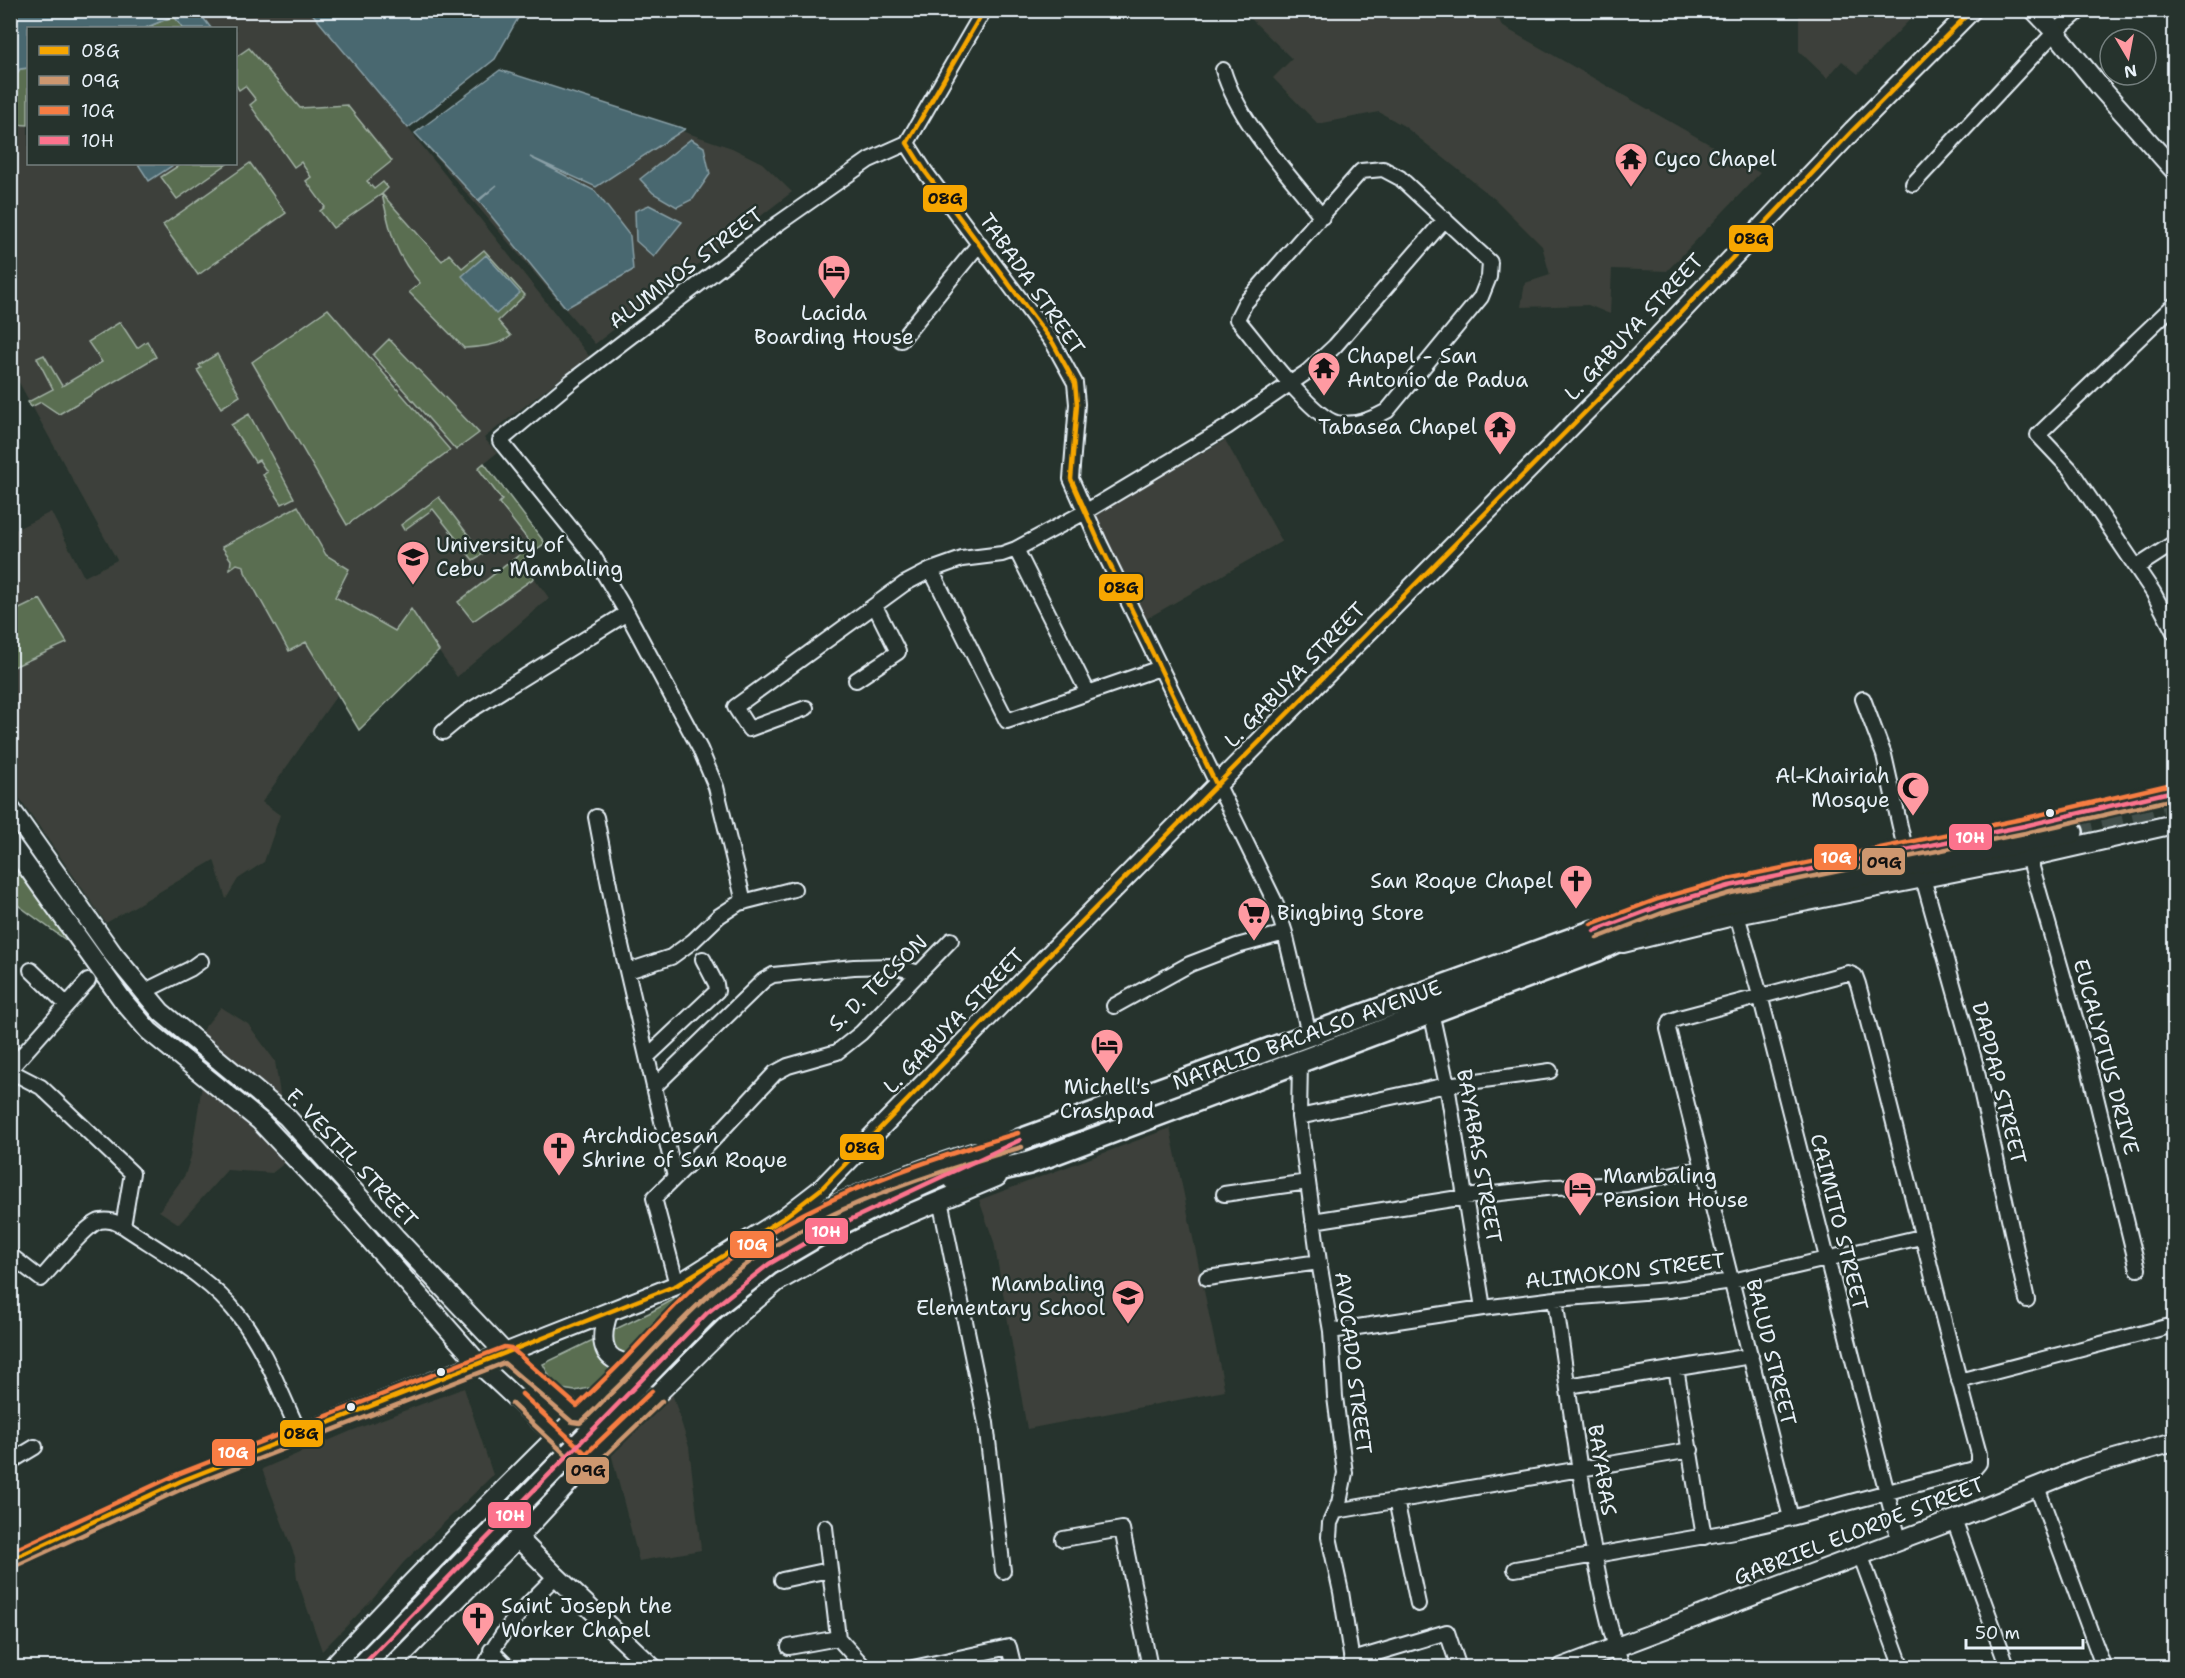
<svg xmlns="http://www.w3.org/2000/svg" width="2185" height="1678" viewBox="0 0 2185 1678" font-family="'Shantell Sans',sans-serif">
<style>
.built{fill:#3c413a}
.green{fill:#5a6e51;stroke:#a1b0a4;stroke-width:1.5}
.water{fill:#496870;stroke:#899fa6;stroke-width:1.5}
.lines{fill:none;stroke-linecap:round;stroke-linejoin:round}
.primary-tunnel{stroke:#43504b;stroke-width:21;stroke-dasharray:21 10;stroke-linecap:butt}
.street-casing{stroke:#e8f1f8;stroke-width:18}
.secondary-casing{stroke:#e8f1f8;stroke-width:22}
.primary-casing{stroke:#e8f1f8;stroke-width:26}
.street{stroke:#26332d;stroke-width:14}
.secondary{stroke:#26332d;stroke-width:18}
.primary{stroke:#26332d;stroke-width:21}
.primary-bridge-casing{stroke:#e8f1f8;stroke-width:26;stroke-linecap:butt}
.primary-bridge{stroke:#26332d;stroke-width:21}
.bus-1-casing{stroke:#26332d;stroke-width:9}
.bus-2-casing{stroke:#26332d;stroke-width:9}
.bus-3-casing{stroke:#26332d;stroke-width:9}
.bus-4-casing{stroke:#26332d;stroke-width:9}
.bus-1{stroke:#f7a600;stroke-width:4.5}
.bus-2{stroke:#cd976f;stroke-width:4.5}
.bus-3{stroke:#f77d43;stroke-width:4.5}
.bus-4{stroke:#fc738d;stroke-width:4.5}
.bus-dot{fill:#e8f1f8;stroke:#26332d;stroke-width:2}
.labels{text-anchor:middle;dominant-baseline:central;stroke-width:5;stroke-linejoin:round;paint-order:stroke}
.poi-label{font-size:21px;fill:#e8f1f8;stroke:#26332d;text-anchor:start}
.street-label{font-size:21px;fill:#e8f1f8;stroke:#26332d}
.line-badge{stroke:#26332d;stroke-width:2}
.badge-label{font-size:16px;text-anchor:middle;font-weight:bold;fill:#fff}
.pale-badge-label{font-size:16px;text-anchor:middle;font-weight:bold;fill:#111}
</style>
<rect width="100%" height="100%" fill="#26332d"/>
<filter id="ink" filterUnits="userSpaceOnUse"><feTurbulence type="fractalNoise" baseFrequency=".0167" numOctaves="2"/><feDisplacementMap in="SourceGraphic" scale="12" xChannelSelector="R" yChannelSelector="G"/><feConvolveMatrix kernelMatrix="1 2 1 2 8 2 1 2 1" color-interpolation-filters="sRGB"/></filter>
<g filter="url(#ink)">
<path class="built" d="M 198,11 L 310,11 L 408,128 L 589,356 L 484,438 L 497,453 L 484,463 L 545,543 L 522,561 L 549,598 L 457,677 L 439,652 L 359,730 L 337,695 L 262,802 L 280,815 L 264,862 L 238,879 L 226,899 L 214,860 L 106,923 L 11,786 L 11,532 L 51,512 L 84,577 L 117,560 L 11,368 L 10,82 L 28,68 L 28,164 L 236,164 L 236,28 L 211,28 Z
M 1243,11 L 1495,11 L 1502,26 L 1760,173 L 1667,271 L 1612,269 L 1610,314 L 1588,305 L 1521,307 L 1525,283 L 1550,275 L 1542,246 L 1496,200 L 1404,126 L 1379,112 L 1318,124 L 1273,78 L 1292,59 Z
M 1799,11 L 1799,10 L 1918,11 L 1858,74 L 1842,61 L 1827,78 L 1799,51 Z
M 500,70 L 732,148 L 762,163 L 792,192 L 595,344 L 415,133 Z
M 1225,440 L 1282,541 L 1146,619 L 1094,515 Z
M 221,1007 L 248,1024 L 275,1061 L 281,1101 L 200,1033 Z
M 202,1085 L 290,1159 L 272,1173 L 227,1170 L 179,1224 L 159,1211 L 185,1175 L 191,1156 Z
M 1170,1128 L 1225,1391 L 1027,1429 L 994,1242 L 979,1200 Z
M 464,1388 L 493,1475 L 404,1562 L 372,1600 L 322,1651 L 297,1579 L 295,1557 L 262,1469 L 351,1431 Z
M 672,1393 L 689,1447 L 701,1550 L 639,1561 L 611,1453 Z"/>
<path class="green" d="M 174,16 L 183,28 L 145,28 Z
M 249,48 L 300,108 L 347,105 L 392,161 L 367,181 L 374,189 L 383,182 L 388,188 L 382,194 L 442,261 L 449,254 L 462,268 L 484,250 L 525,295 L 498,321 L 511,336 C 499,346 479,347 464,348 L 409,292 L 420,283 C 394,254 390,231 382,194 L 333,228 L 320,211 L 325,207 L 306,181 L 311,177 L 301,162 L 294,167 L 250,105 L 256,100 L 245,86 L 239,90 L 236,85 L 236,57 Z
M 28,68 L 28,125 L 11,124 L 10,82 L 20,69 Z
M 250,163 L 286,213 L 198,275 L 163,225 Z
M 181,164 L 227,164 L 177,199 L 161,177 Z
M 328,309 L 450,450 L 347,525 L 252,362 Z
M 120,322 L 137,348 L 147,341 L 156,357 L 59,414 L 41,402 L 31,407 L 28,402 L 53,389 L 37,358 L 44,355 L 62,386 L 102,362 L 88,342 Z
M 389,339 L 479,433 L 456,450 L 373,355 Z
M 217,354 L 240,396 L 221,408 L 197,370 L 201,368 L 199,365 Z
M 249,414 L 294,498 L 282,504 L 263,475 L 267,472 L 259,460 L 255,462 L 231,425 Z
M 484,463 L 545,543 L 522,561 L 534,578 L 473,621 L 458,602 L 532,545 L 499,503 L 502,500 L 478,468 Z
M 439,497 L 483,554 L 473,560 L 433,509 L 404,530 L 401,525 Z
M 298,506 L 326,555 L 349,569 L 335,597 L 395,631 L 411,609 L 439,651 L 359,730 L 306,642 L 289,651 L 245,572 L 244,566 L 237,564 L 230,569 L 231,560 L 222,547 Z
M 40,599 L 67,643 L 11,668 L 11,613 Z
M 11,860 L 74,946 L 11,900 Z
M 698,1286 L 602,1385 L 575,1391 L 556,1388 L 543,1364 L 649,1313 Z"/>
<path class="water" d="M 11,10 L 198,11 L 211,28 L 183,28 L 174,16 L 145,28 L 28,28 L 28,68 L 20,69 L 11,82 Z
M 310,11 L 522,11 L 495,59 L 408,128 Z
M 500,70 L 685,129 L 596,187 L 530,157 L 595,191 L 630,236 L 633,270 L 566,308 L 479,201 L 497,185 L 478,200 L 415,133 Z
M 691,139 L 704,147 L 710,174 L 693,199 L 677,207 L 653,193 L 640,179 Z
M 138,164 L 175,164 L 149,181 Z
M 649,205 L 682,222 L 654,257 L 636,241 L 635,211 Z
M 486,255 L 520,293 L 496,314 L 462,276 Z"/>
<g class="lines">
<path class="primary-tunnel" d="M 2072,832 L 2174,809"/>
<g class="street-casing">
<path id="street" d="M 1223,70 C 1239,123 1288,173 1322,217
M 907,143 L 926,173 L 1053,343 L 1075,383 L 1077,404 L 1071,479 L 1099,542 L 1275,902 L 1285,933 L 1309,1034
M 907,143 L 984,10
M 1383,169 L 1400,178 L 1490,262 L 1489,277 L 1481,297 L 1387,411 C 1373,419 1354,426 1337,423 C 1312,418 1256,341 1237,319 L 1245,303 L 1361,171 Z
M 1913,184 L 2055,32 L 2081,10
M 2174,305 L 2038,435 L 2070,469 L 2153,592 L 2174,632
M 901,340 L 979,244
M 1016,549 L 1088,693
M 2137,567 L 2174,543
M 931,570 L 1007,721 L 1160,668
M 856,680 L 898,652 L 875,606
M 1863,699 L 1884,755 L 1905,849
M 806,708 L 749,729 L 735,707 L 904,584 L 931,570 L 962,559 L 1002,554 L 1016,549 L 1085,512 L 1227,427 L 1307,372 L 1335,346 L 1445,219
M 443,732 L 466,713 L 627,613
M 596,817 L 618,932 L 675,1177
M 2029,857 L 2086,1056 L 2138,1269
M 1923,878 L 1975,1063 L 2027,1300
M 744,902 L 716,787 L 700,749 L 627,613 L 594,557 L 500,441 L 572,381 L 779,223 L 869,160 L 907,143
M 1737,915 L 1760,995 L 1899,1540
M 31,970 L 66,1004
M 628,971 L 671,957 L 693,941 L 719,916 L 739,903 L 794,889
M 143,992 L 190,969 L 201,961
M 1114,1006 L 1190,964 L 1237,946 L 1285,933
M 1431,1012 L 1447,1085 L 1483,1308
M 648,1056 L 717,991 L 716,984 L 703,959
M 1300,1061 L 1299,1117 L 1319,1262 L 1331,1331 L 1335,1397 L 1345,1473 L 1339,1503 L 1330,1523 L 1329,1537 L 1341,1592 L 1353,1668
M 10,1069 L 88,981
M 10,1071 L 41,1087 L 132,1173 L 123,1226
M 655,1086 L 764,980 L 773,975 L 854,967 L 892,966 L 920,973
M 1299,1117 L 1447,1085 L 1550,1071
M 1224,1194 L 1308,1182
M 940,1200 L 986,1423 L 1003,1571
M 1313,1221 L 1465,1197 L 1555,1187 L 1627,1184 L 1702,1168
M 10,1255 L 41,1279 C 52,1267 87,1224 100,1221 C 109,1219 115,1222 123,1226 C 163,1253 209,1277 239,1316 C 266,1350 281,1395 300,1434
M 1207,1278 L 1319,1262
M 677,1285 L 654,1198 L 709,1144 L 775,1073 L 788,1066 L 837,1052 L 861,1033 L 951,940
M 1555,1299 C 1566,1375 1576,1451 1589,1526 C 1598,1573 1606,1622 1623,1668
M 1331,1331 L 1483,1308 L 1555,1299 L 1669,1290 L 1732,1281 L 1921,1237
M 1676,1368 L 1704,1537
M 1959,1381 L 2174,1325
M 1568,1386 L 1751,1356
M 10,1462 L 35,1447
M 2037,1487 L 2104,1668
M 1396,1500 L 1418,1604
M 1336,1511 L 1691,1450
M 1954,1520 L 2008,1668
M 825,1527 L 838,1638 L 865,1668
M 1063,1539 L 1122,1529 L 1150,1668
M 1860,1554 L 1902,1668
M 1515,1569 L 1734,1531 L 1791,1518 L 1974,1469 L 1979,1463 L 1979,1454 C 1936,1298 1900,1140 1858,984 L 1855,976 L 1848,973 L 1679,1018 L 1671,1021 L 1668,1029 L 1791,1518
M 782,1580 L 829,1570
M 789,1647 L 838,1638
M 491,1650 L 509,1668
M 1353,1660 L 1447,1632 L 1459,1668
M 484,1668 C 500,1629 527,1605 556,1576
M 913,1668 L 1009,1647 L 1014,1668"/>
</g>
<g class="secondary-casing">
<path id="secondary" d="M 2034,10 L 2055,32 L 2100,87 L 2174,170
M 10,808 L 113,954 L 161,1012 L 286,1116 L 398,1240 L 506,1354 L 609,1442
M 10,843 L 124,1002 L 149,1031 L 260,1121 L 342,1208 L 480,1365 L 586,1464
M 1618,922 L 1660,906 L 1729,886 L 2024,826 L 2174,791
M 1623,943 L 1737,915 L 2029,857 L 2174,824
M 782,1231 C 843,1199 909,1172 975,1152
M 608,1313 C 603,1328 598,1349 614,1359 C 622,1363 630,1365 637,1370
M 509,1529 L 556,1576 L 653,1668
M 10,1560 L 181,1481 L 677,1285 L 782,1219 L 821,1189 L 1035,969 L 1618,379 L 1853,130 L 1972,10
M 331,1668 C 427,1564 527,1465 628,1367 C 670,1326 704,1284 754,1250
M 389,1668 L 518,1538 L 586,1464 L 740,1313 L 777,1282 L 861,1234 L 997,1177
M 1561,1668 L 1954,1520 L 2083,1468 L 2174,1442"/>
</g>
<g class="primary-casing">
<path id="primary" d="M 955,1180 L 1029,1163 L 1598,950 L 1638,931
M 892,1198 L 1020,1140 L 1594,931 L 1660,921 L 1737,900 L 2072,832"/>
</g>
<use href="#street" class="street"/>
<use href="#secondary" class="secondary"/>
<use href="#primary" class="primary"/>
<g class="primary-bridge-casing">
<path id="primary-bridge" d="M 360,1668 L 707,1313 L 769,1264 L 822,1233 L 892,1198"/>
</g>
<use href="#primary-bridge" class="primary-bridge"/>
<g class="bus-1-casing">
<path id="bus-1" d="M 984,10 L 907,143 L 926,173 L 1053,343 L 1075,383 L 1077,404 L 1071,479 L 1099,542 L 1217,786
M 10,1560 L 181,1481 L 677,1285 L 782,1219 L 821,1189 L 1035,969 L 1618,379 L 1853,130 L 1972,10"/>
</g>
<g class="bus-2-casing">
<path id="bus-2" d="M 1597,938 L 1662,913 L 1731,893 L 2025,833 L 2174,799
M 512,1404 L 581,1469 L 586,1471 L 591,1469 L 662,1401
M 13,1567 L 184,1488 L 504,1363 L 572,1422 L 580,1423 C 589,1416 598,1406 606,1398 C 643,1364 674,1325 712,1292 C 798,1215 914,1179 1022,1147"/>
</g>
<g class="bus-3-casing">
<path id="bus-3" d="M 1591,924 L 1658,899 L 1728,879 L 2022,819 L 2172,784
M 522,1394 L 586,1454 L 652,1391
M 10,1552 L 178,1474 L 504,1347 L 511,1348 L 577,1406 C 596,1387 617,1368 635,1348 C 658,1324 680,1298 706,1277 C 797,1203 907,1166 1018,1133"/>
</g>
<g class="bus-4-casing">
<path id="bus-4" d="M 1594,931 L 1660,906 L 1729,886 L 2024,826 L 2174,791
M 360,1668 L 707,1313 L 769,1264 L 822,1233 L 1020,1140"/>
</g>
<use href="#bus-1" class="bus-1"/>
<use href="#bus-2" class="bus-2"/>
<use href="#bus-3" class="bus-3"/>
<use href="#bus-4" class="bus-4"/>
</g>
</g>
<defs>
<g id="temple-pin" transform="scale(1.725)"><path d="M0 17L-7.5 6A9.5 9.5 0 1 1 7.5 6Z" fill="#ff9aa2" stroke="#26332d"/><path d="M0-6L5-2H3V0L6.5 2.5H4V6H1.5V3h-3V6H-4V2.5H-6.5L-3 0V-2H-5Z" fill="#111"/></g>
<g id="hotel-pin" transform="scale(1.725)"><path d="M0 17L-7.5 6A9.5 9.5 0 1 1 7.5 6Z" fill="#ff9aa2" stroke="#26332d"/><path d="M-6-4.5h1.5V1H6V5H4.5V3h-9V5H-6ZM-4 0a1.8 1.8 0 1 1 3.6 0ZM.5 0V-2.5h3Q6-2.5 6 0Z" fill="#111"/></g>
<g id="school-pin" transform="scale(1.725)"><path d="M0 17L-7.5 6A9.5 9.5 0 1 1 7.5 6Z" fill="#ff9aa2" stroke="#26332d"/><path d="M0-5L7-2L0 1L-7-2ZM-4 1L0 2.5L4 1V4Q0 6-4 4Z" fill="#111"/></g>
<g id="mosque-pin" transform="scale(1.725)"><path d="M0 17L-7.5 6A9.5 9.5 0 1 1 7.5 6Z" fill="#ff9aa2" stroke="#26332d"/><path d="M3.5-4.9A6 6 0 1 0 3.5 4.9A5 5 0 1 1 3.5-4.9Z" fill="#111"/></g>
<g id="church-pin" transform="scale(1.725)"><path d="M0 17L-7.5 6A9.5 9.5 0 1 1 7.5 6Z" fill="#ff9aa2" stroke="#26332d"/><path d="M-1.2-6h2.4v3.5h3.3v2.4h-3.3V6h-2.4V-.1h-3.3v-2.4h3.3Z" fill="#111"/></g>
<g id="supermarket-pin" transform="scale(1.725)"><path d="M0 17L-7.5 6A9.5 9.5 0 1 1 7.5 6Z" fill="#ff9aa2" stroke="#26332d"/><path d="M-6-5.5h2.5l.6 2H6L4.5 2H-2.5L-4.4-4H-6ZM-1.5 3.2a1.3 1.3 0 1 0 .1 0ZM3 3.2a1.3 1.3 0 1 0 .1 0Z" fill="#111"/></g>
</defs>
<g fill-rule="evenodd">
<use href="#temple-pin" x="1631" y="159"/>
<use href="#hotel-pin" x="834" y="271"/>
<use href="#temple-pin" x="1324" y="368"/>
<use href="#temple-pin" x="1500" y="427"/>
<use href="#school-pin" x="413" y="557"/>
<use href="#mosque-pin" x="1913" y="788"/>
<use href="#church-pin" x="1576" y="881"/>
<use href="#supermarket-pin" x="1254" y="913"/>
<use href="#hotel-pin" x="1107" y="1045"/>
<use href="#church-pin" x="559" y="1148"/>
<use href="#hotel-pin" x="1580" y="1188"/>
<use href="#school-pin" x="1128" y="1296"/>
<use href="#church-pin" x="478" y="1618"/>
</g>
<g class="bus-dot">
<circle cx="2050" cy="813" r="5"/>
<circle cx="441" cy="1372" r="5"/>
<circle cx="351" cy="1407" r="5"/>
</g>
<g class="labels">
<g class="poi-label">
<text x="1654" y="159">Cyco Chapel</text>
<text x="834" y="313" text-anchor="middle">Lacida<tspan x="834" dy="24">Boarding House</tspan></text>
<text x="1347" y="356">Chapel - San<tspan x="1347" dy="24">Antonio de Padua</tspan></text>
<text x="1477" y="427" text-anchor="end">Tabasea Chapel</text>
<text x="436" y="545">University of<tspan x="436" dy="24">Cebu - Mambaling</tspan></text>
<text x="1890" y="776" text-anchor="end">Al-Khairiah<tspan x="1890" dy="24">Mosque</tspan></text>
<text x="1553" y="881" text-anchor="end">San Roque Chapel</text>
<text x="1277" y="913">Bingbing Store</text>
<text x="1107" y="1087" text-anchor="middle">Michell's<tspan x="1107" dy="24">Crashpad</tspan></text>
<text x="582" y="1136">Archdiocesan<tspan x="582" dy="24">Shrine of San Roque</tspan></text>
<text x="1603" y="1176">Mambaling<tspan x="1603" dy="24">Pension House</tspan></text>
<text x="1105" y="1284" text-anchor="end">Mambaling<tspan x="1105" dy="24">Elementary School</tspan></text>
<text x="501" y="1606">Saint Joseph the<tspan x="501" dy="24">Worker Chapel</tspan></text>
</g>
<g class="street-label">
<text transform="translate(686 268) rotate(-37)">ALUMNOS STREET</text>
<text transform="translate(1032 284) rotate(55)">TABADA STREET</text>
<text transform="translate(1634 327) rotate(-47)">L. GABUYA STREET</text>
<text transform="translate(1295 675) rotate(-46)">L. GABUYA STREET</text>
<text transform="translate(878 983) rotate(-44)">S. D. TECSON</text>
<text transform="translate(954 1021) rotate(-46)">L. GABUYA STREET</text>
<text transform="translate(1307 1035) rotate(-20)">NATALIO BACALSO AVENUE</text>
<text transform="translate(2106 1057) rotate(75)">EUCALYPTUS DRIVE</text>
<text transform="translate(1999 1083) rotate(76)">DAPDAP STREET</text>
<text transform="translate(1479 1156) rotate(80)">BAYABAS STREET</text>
<text transform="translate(352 1158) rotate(47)">F. VESTIL STREET</text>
<text transform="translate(1839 1222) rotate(76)">CAIMITO STREET</text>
<text transform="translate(1625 1271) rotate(-6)">ALIMOKON STREET</text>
<text transform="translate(1771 1352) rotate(76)">BALUD STREET</text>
<text transform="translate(1353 1363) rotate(83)">AVOCADO STREET</text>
<text transform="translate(1602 1470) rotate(81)">BAYABAS</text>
<text transform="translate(1859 1531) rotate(-21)">GABRIEL ELORDE STREET</text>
</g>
</g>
<g class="line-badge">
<rect x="922" y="184" width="46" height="29" rx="6" fill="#f7a600"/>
<rect x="1728" y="224" width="46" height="29" rx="6" fill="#f7a600"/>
<rect x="1098" y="573" width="46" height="29" rx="6" fill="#f7a600"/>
<rect x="1948" y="823" width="45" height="28" rx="6" fill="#fc738d"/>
<rect x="1813" y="843" width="45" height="28" rx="6" fill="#f77d43"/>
<rect x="1861" y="847" width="45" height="29" rx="6" fill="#cd976f"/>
<rect x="839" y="1133" width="46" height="28" rx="6" fill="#f7a600"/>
<rect x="804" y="1217" width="45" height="28" rx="6" fill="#fc738d"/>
<rect x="729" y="1230" width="46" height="29" rx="6" fill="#f77d43"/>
<rect x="279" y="1419" width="45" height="29" rx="6" fill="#f7a600"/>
<rect x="211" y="1438" width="45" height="29" rx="6" fill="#f77d43"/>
<rect x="565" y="1456" width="45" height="29" rx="6" fill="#cd976f"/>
<rect x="487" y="1501" width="45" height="28" rx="6" fill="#fc738d"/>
</g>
<g class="badge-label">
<text x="1970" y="843">10H</text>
<text x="1836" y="863">10G</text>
<text x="826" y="1237">10H</text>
<text x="752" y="1250">10G</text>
<text x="233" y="1458">10G</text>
<text x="510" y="1521">10H</text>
</g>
<g class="pale-badge-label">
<text x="945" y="204">08G</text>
<text x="1751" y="244">08G</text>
<text x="1121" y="593">08G</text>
<text x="1884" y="868">09G</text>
<text x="862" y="1153">08G</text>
<text x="301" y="1439">08G</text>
<text x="588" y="1476">09G</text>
</g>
<rect width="2185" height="1678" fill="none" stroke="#26332d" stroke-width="36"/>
<rect x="18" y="18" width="2149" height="1642" fill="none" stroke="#e8f1f8" stroke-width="2" filter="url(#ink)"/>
<rect x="27" y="27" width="210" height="138" fill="#26332d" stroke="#747f7e" stroke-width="1.5"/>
<rect x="39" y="46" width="30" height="9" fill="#f7a600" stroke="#747f7e" stroke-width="1.5"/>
<text x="81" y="57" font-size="18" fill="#e8f1f8">08G</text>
<rect x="39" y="76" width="30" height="9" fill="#cd976f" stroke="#747f7e" stroke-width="1.5"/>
<text x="81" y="87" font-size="18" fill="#e8f1f8">09G</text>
<rect x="39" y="106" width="30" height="9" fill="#f77d43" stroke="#747f7e" stroke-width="1.5"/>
<text x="81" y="117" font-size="18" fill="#e8f1f8">10G</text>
<rect x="39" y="136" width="30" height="9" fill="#fc738d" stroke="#747f7e" stroke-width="1.5"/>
<text x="81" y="147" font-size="18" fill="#e8f1f8">10H</text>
<g transform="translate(2128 57) rotate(170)"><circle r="28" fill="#26332d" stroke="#747f7e" stroke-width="1.5"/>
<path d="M0-4.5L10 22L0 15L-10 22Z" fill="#ff9aa2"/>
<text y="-9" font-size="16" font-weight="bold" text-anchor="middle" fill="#e8f1f8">N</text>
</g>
<path d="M1966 1639v9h117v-9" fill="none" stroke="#e8f1f8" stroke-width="3"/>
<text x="1975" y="1639" font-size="18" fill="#e8f1f8" stroke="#26332d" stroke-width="4.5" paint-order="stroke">50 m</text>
</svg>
